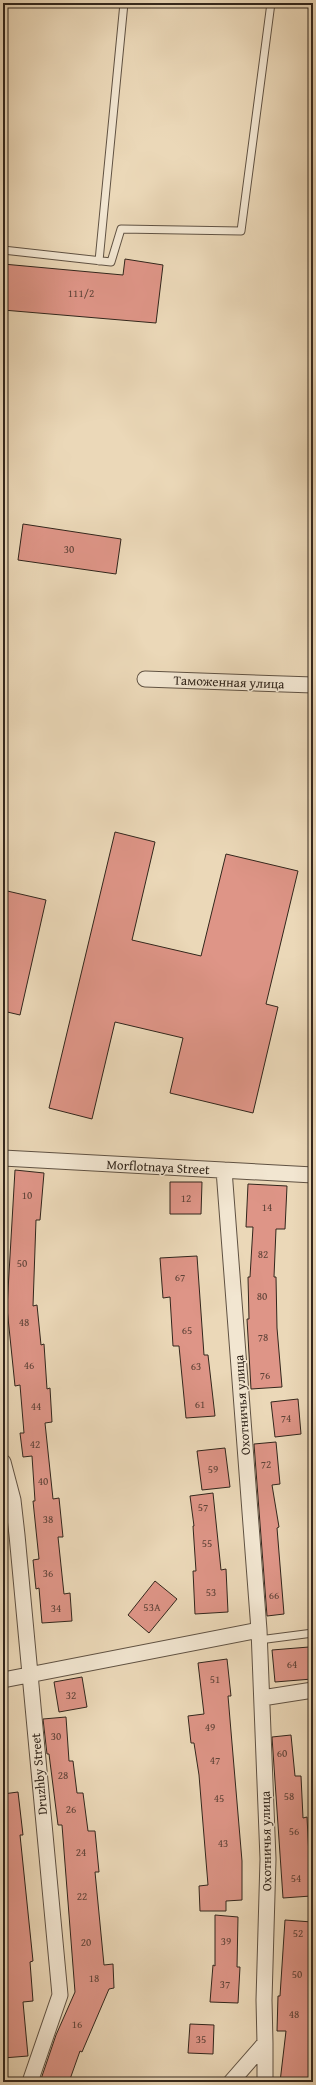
<svg xmlns="http://www.w3.org/2000/svg" width="316" height="2085" viewBox="0 0 316 2085" font-family="'Gentium Book Plus',serif">
<style>
.building{fill:#de9587;stroke:#32261c}
.lines{fill:none;stroke-linecap:round;stroke-linejoin:round}
.service-casing{stroke:#605243;stroke-width:9}
.minor-casing{stroke:#605243;stroke-width:17}
.service{stroke:#f2e6d1;stroke-width:7}
.minor{stroke:#f2e6d1;stroke-width:15}
.labels{text-anchor:middle;dominant-baseline:central;stroke-width:3;stroke-linejoin:round;paint-order:stroke}
.number-label{font-size:11px;fill:#5d4237}
.street-label{font-size:13px;fill:#32261c;stroke:#f2e6d1}
</style>
<rect width="100%" height="100%" fill="#ebd8b8"/>
<filter id="stains"><feTurbulence type="fractalNoise" baseFrequency=".005" numOctaves="4"/><feColorMatrix values="0 0 0 0 .2 0 0 0 0 .09 0 0 0 0 .02 0 0 0 .5 -.17"/></filter>
<radialGradient id="worn" r=".72"><stop offset=".6" stop-color="#630" stop-opacity="0"/><stop offset="1" stop-color="#630" stop-opacity=".3"/></radialGradient>
<path class="building" d="M 125,259 L 163,265 L 156,323 L 3,310 L 3,264 L 123,275 Z
M 23,524 L 121,539 L 116,574 L 18,560 Z
M 115,832 L 155,842 L 132,940 L 201,956 L 226,854 L 298,871 L 266,1004 L 278,1007 L 253,1113 L 170,1093 L 183,1038 L 115,1022 L 92,1119 L 49,1108 Z
M 3,890 L 46,900 L 20,1015 L 3,1011 Z
M 15,1170 L 44,1173 L 40,1220 L 36,1220 L 33,1306 L 37,1305 L 41,1345 L 44,1344 L 47,1389 L 50,1388 L 52,1422 L 45,1423 L 53,1499 L 59,1498 L 63,1537 L 58,1537 L 64,1594 L 70,1593 L 72,1621 L 42,1623 L 39,1588 L 36,1589 L 33,1560 L 39,1559 L 33,1501 L 35,1501 L 32,1456 L 23,1457 L 20,1433 L 24,1433 L 20,1385 L 15,1386 L 7,1308 Z
M 170,1182 L 202,1182 L 201,1214 L 170,1214 Z
M 248,1184 L 287,1186 L 285,1229 L 276,1229 L 274,1277 L 276,1277 L 277,1328 L 282,1387 L 251,1389 L 247,1319 L 249,1319 L 248,1277 L 250,1277 L 253,1227 L 246,1227 Z
M 197,1256 L 204,1355 L 208,1355 L 215,1416 L 186,1418 L 179,1346 L 173,1346 L 170,1297 L 163,1298 L 160,1258 Z
M 298,1399 L 301,1434 L 275,1437 L 271,1402 Z
M 276,1442 L 280,1484 L 272,1485 L 279,1527 L 277,1528 L 284,1614 L 267,1616 L 254,1444 Z
M 225,1448 L 230,1487 L 202,1490 L 197,1451 Z
M 213,1493 L 221,1570 L 226,1569 L 228,1612 L 195,1614 L 193,1571 L 196,1571 L 193,1526 L 194,1526 L 190,1496 Z
M 155,1581 L 177,1599 L 149,1633 L 128,1615 Z
M 309,1647 L 312,1679 L 275,1682 L 272,1650 Z
M 227,1659 L 231,1696 L 228,1696 L 242,1861 L 242,1900 L 226,1901 L 226,1911 L 200,1911 L 199,1886 L 208,1885 L 199,1775 L 194,1743 L 191,1743 L 188,1716 L 204,1714 L 198,1663 Z
M 82,1677 L 87,1707 L 59,1712 L 54,1682 Z
M 66,1717 L 69,1761 L 73,1761 L 77,1793 L 83,1793 L 88,1831 L 95,1831 L 99,1872 L 95,1872 L 104,1965 L 113,1964 L 114,1988 L 109,1989 L 82,2052 L 80,2051 L 69,2082 L 40,2082 L 56,2035 L 75,1992 L 62,1825 L 58,1825 L 49,1754 L 47,1754 L 43,1719 Z
M 291,1735 L 295,1776 L 301,1776 L 303,1818 L 307,1817 L 311,1896 L 283,1898 L 272,1737 Z
M 18,1792 L 23,1835 L 20,1835 L 33,1961 L 30,1962 L 33,2001 L 23,2002 L 28,2056 L 3,2058 L 3,1794 Z
M 215,1915 L 238,1917 L 237,1967 L 240,1967 L 238,2003 L 210,2002 L 213,1965 L 215,1966 Z
M 285,1920 L 312,1922 L 310,1950 L 313,1950 L 313,1958 L 310,2043 L 313,2044 L 312,2082 L 280,2082 L 286,2031 L 277,2031 L 278,1996 L 280,1996 Z
M 190,2024 L 214,2025 L 213,2054 L 188,2053 Z"/>
<g class="lines">
<g class="service-casing">
<path id="service" d="M 3,250 L 111,262 L 121,229 L 241,231 L 271,3
M 99,261 L 124,3
M 259,1640 L 313,1633"/>
</g>
<g class="minor-casing">
<path id="minor" d="M 145,679 L 313,685
M 3,1158 L 313,1175
M 224,1170 L 259,1630 L 268,1859 L 264,2000 L 265,2043 L 231,2082
M 3,1462 L 13,1500 L 17,1535 L 60,1995 L 30,2082
M 3,1680 L 259,1630
M 262,1698 L 313,1690
M 265,2082 L 265,2043"/>
</g>
<use href="#service" class="service"/>
<use href="#minor" class="minor"/>
</g>
<g class="labels">
<g class="number-label">
<text x="81" y="293">111/2</text>
<text x="69" y="549">30</text>
<text x="27" y="1195">10</text>
<text x="186" y="1198">12</text>
<text x="267" y="1207">14</text>
<text x="263" y="1254">82</text>
<text x="22" y="1263">50</text>
<text x="180" y="1277">67</text>
<text x="262" y="1296">80</text>
<text x="24" y="1322">48</text>
<text x="187" y="1330">65</text>
<text x="263" y="1337">78</text>
<text x="29" y="1365">46</text>
<text x="196" y="1366">63</text>
<text x="265" y="1375">76</text>
<text x="200" y="1404">61</text>
<text x="36" y="1406">44</text>
<text x="286" y="1418">74</text>
<text x="35" y="1444">42</text>
<text x="266" y="1464">72</text>
<text x="213" y="1469">59</text>
<text x="43" y="1481">40</text>
<text x="203" y="1507">57</text>
<text x="48" y="1519">38</text>
<text x="207" y="1543">55</text>
<text x="48" y="1573">36</text>
<text x="211" y="1592">53</text>
<text x="274" y="1595">66</text>
<text x="152" y="1607">53А</text>
<text x="56" y="1608">34</text>
<text x="292" y="1664">64</text>
<text x="215" y="1679">51</text>
<text x="71" y="1695">32</text>
<text x="210" y="1727">49</text>
<text x="56" y="1736">30</text>
<text x="282" y="1753">60</text>
<text x="215" y="1760">47</text>
<text x="63" y="1775">28</text>
<text x="289" y="1796">58</text>
<text x="219" y="1798">45</text>
<text x="71" y="1809">26</text>
<text x="294" y="1831">56</text>
<text x="223" y="1843">43</text>
<text x="81" y="1852">24</text>
<text x="296" y="1878">54</text>
<text x="82" y="1896">22</text>
<text x="298" y="1933">52</text>
<text x="226" y="1941">39</text>
<text x="86" y="1942">20</text>
<text x="297" y="1974">50</text>
<text x="94" y="1978">18</text>
<text x="225" y="1984">37</text>
<text x="294" y="2014">48</text>
<text x="77" y="2024">16</text>
<text x="201" y="2039">35</text>
</g>
<g class="street-label">
<text transform="translate(229 682) rotate(2)">Таможенная улица</text>
<text transform="translate(158 1167) rotate(3)">Morflotnaya Street</text>
<text transform="translate(242 1405) rotate(-94)">Охотничья улица</text>
<text transform="translate(39 1774) rotate(-95)">Druzhby Street</text>
<text transform="translate(266 1841) rotate(-91)">Охотничья улица</text>
</g>
</g>
<rect width="316" height="2085" fill="none" stroke="#ebd8b8" stroke-width="16"/>
<rect x="4" y="4" width="308" height="2077" fill="none" stroke="#32261c" stroke-width="2"/>
<rect x="8" y="8" width="300" height="2069" fill="none" stroke="#32261c"/>
<rect width="100%" height="100%" filter="url(#stains)"/>
<rect width="100%" height="100%" fill="url(#worn)"/>
</svg>
